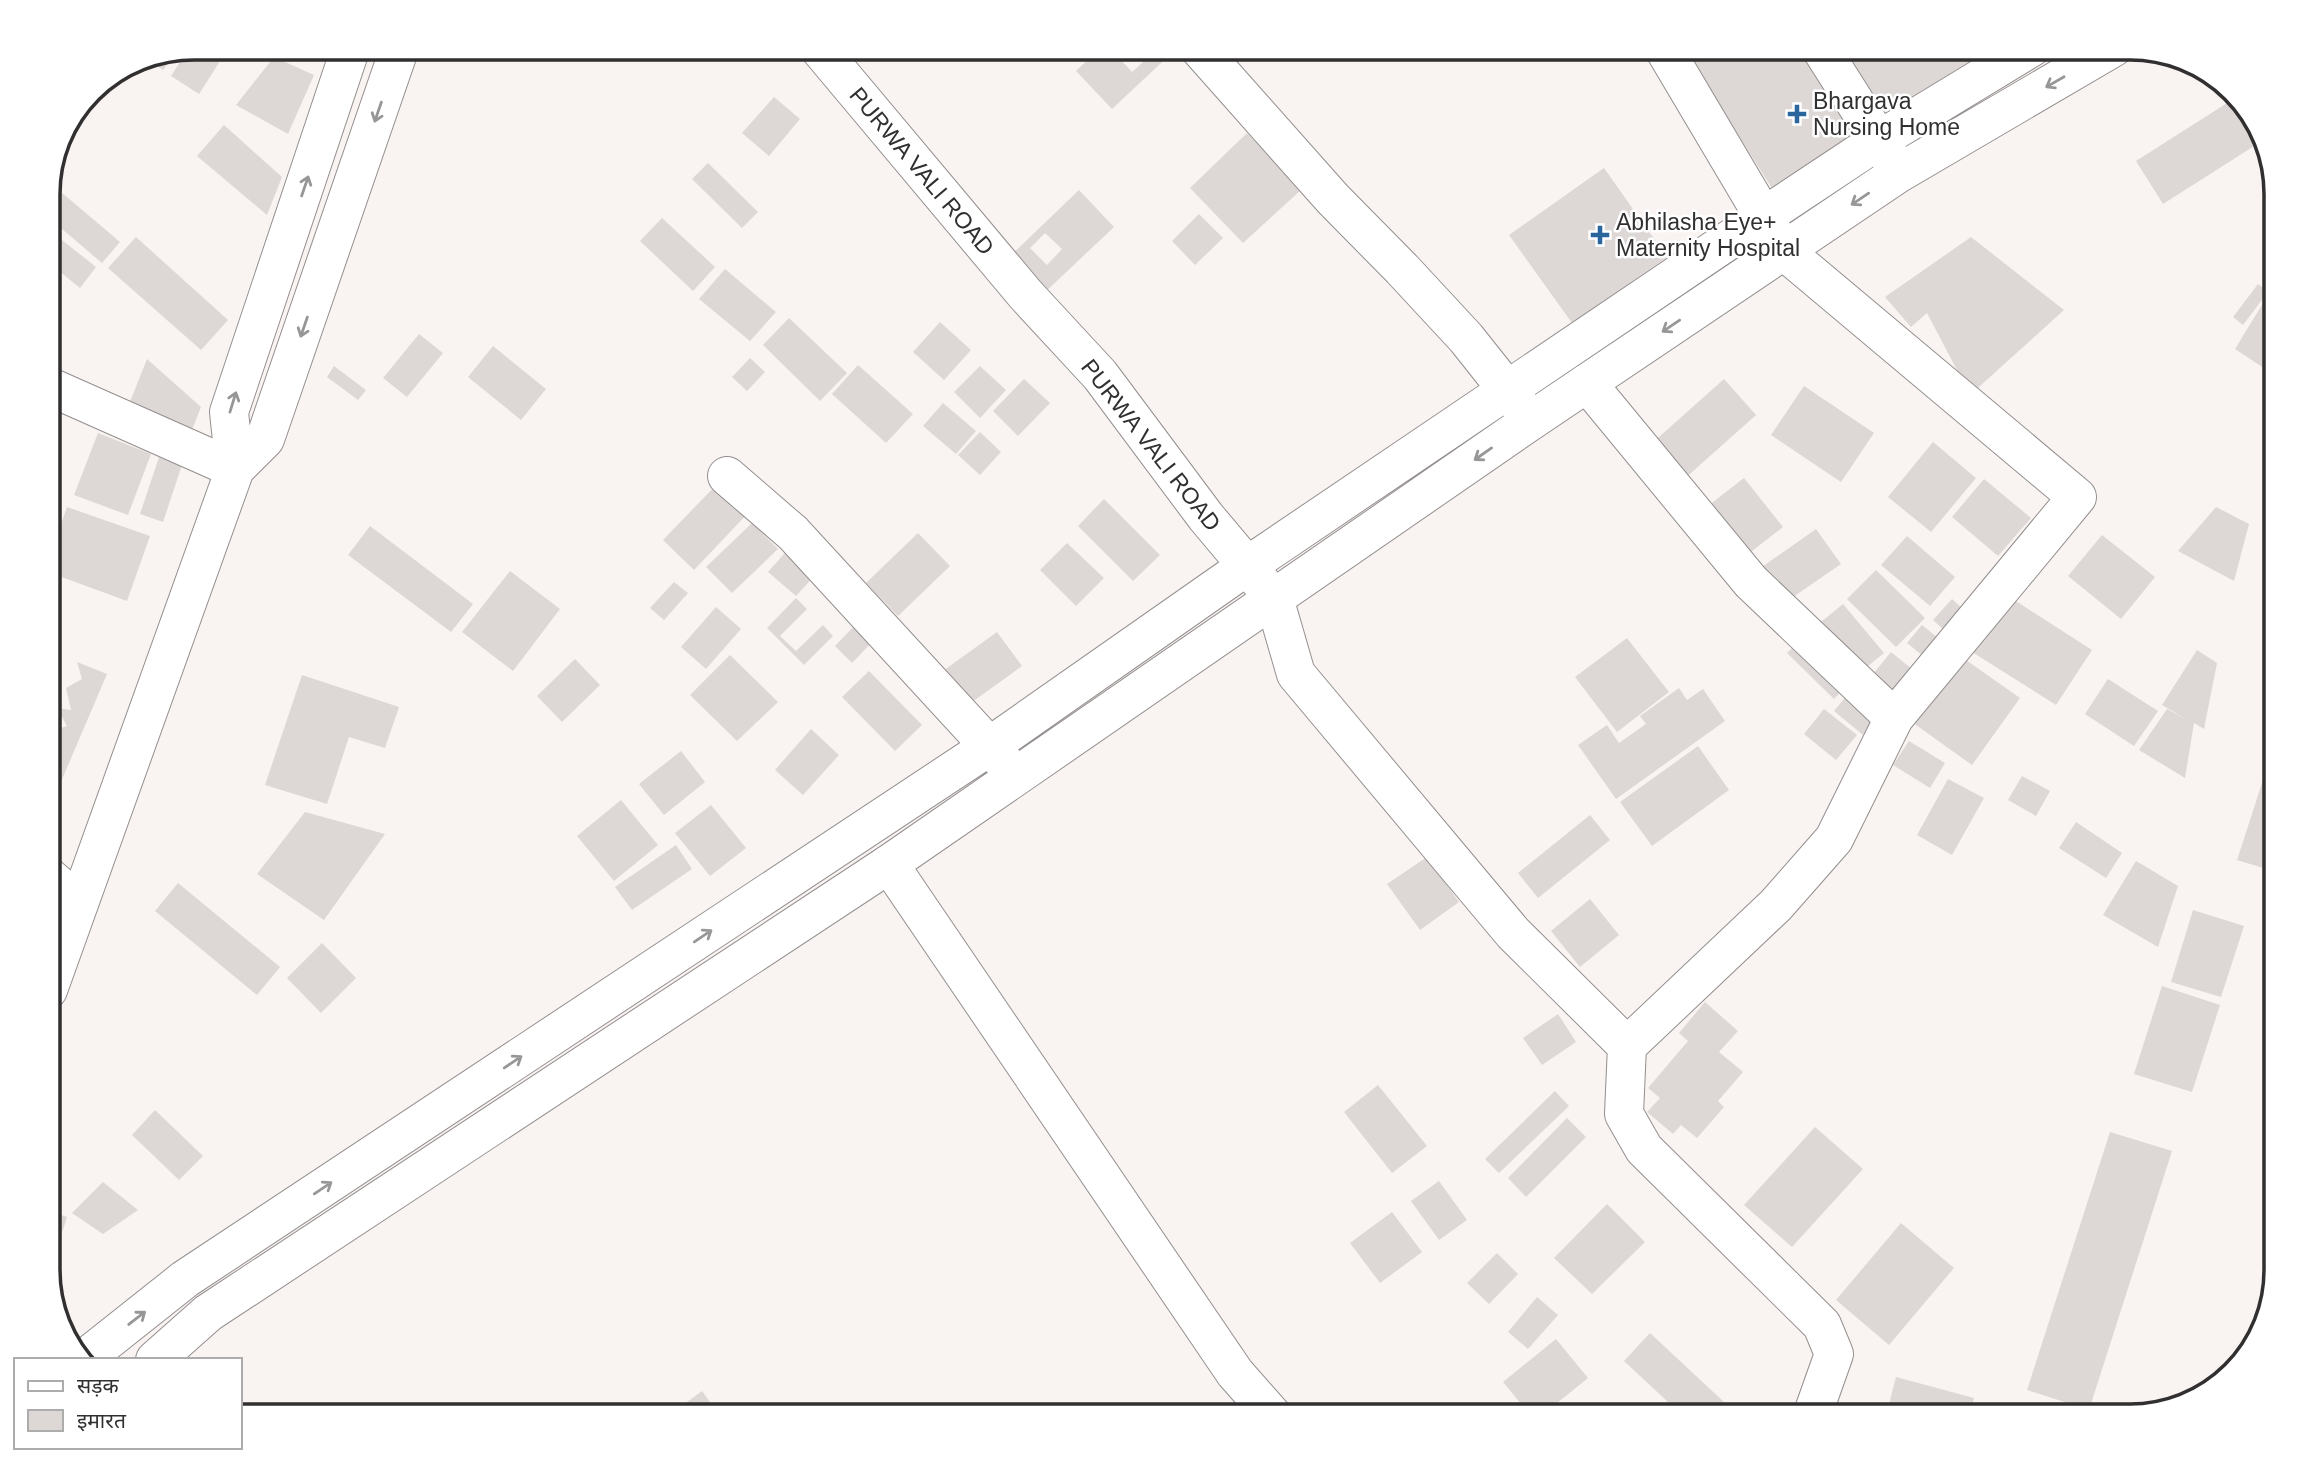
<svg xmlns="http://www.w3.org/2000/svg" width="2323" height="1463" viewBox="0 0 2323 1463" font-family="Arial,'Noto Sans Devanagari',sans-serif">
<style>
.building{fill:#ddd7d6;fill-rule:evenodd}
.lines{fill:none;stroke-linecap:round;stroke-linejoin:round}
.minor-casing{stroke:#948f8e;stroke-width:40}
.secondary-casing{stroke:#948f8e;stroke-width:40}
.minor{stroke:#fff;stroke-width:38}
.secondary{stroke:#fff;stroke-width:38}
.oneway{stroke:#989797}
.poi-dot{fill:#2a659c;stroke:#fff;stroke-width:2.5}
.labels{text-anchor:middle;dominant-baseline:central;stroke-width:5;stroke-linejoin:round;paint-order:stroke}
.poi-label{font-size:23px;fill:#312f2f;stroke:#fff;text-anchor:start}
.street-label{font-size:23px;fill:#312f2f;stroke:#fff}
.rim{fill:none;stroke:#312f2f;stroke-width:3.5}
</style>
<rect width="100%" height="100%" fill="#f9f3f2"/>
<path class="building" d="M 229,47 L 199,94 L 171,76 L 189,48 Z
M 1101,47 L 1131,47 L 1119,58 L 1132,72 L 1154,52 L 1150,47 L 1174,47 L 1176,49 L 1112,109 L 1076,71 Z
M 1682,47 L 1806,47 L 1863,137 L 1775,193 Z
M 1823,47 L 1988,47 L 1990,50 L 1869,123 Z
M 178,50 L 163,70 L 145,57 L 165,53 Z
M 274,57 L 314,75 L 288,134 L 236,105 Z
M 774,97 L 800,119 L 769,156 L 742,133 Z
M 2235,98 L 2256,121 L 2262,141 L 2163,204 L 2136,161 Z
M 224,125 L 282,177 L 267,215 L 197,156 Z
M 1247,133 L 1301,190 L 1243,243 L 1190,188 Z
M 708,163 L 758,212 L 742,228 L 692,179 Z
M 1604,168 L 1667,257 L 1572,323 L 1509,235 Z
M 1079,190 L 1114,227 L 1042,295 L 1007,259 ZM 1045,233 L 1062,249 L 1047,265 L 1030,248 Z
M 61,192 L 120,242 L 102,263 L 48,217 L 48,207 Z
M 1199,214 L 1223,238 L 1195,265 L 1172,241 Z
M 662,218 L 715,267 L 693,291 L 640,241 Z
M 48,229 L 96,267 L 80,288 L 48,262 Z
M 136,237 L 228,320 L 201,350 L 108,268 Z
M 1971,237 L 2064,310 L 1970,395 L 1927,313 L 1911,327 L 1885,297 Z
M 725,269 L 776,312 L 750,341 L 699,299 Z
M 2258,284 L 2268,292 L 2243,325 L 2233,317 Z
M 2268,295 L 2276,301 L 2276,376 L 2235,349 Z
M 789,318 L 847,373 L 820,401 L 763,345 Z
M 940,322 L 971,350 L 944,380 L 913,352 Z
M 419,334 L 443,353 L 407,397 L 383,378 Z
M 493,346 L 546,389 L 521,420 L 468,377 Z
M 750,358 L 765,372 L 747,391 L 732,377 Z
M 147,359 L 201,407 L 188,440 L 124,417 Z
M 858,365 L 913,414 L 886,443 L 832,394 Z
M 334,366 L 366,390 L 358,400 L 327,377 Z
M 980,366 L 1006,390 L 980,418 L 954,392 Z
M 1024,379 L 1050,403 L 1018,436 L 993,411 Z
M 1724,379 L 1756,415 L 1682,481 L 1650,445 Z
M 1804,386 L 1874,433 L 1841,482 L 1771,435 Z
M 943,403 L 976,431 L 956,454 L 923,426 Z
M 48,414 L 56,420 L 48,432 Z
M 980,432 L 1001,452 L 980,475 L 958,455 Z
M 98,433 L 151,454 L 128,515 L 74,495 Z
M 1933,442 L 1976,478 L 1931,532 L 1888,497 Z
M 159,457 L 182,465 L 163,522 L 140,514 Z
M 1744,478 L 1783,527 L 1743,558 L 1704,509 Z
M 1984,479 L 2031,518 L 1998,556 L 1952,517 Z
M 719,482 L 750,511 L 694,570 L 663,540 Z
M 1104,499 L 1160,555 L 1133,581 L 1078,526 Z
M 67,507 L 150,536 L 127,601 L 48,572 L 48,560 Z
M 2216,507 L 2249,524 L 2234,581 L 2178,551 Z
M 752,523 L 778,549 L 732,593 L 706,567 Z
M 370,526 L 473,604 L 451,632 L 348,555 Z
M 1816,529 L 1841,564 L 1783,604 L 1759,569 Z
M 918,533 L 950,566 L 898,616 L 866,583 Z
M 2102,535 L 2155,577 L 2121,619 L 2068,576 Z
M 1907,536 L 1955,577 L 1930,606 L 1881,565 Z
M 1067,543 L 1104,578 L 1076,606 L 1040,570 Z
M 791,546 L 819,571 L 796,596 L 768,572 Z
M 1876,570 L 1925,618 L 1896,647 L 1847,599 Z
M 510,571 L 560,609 L 513,671 L 462,632 Z
M 674,582 L 688,593 L 664,620 L 650,608 Z
M 2008,596 L 2092,650 L 2056,705 L 1972,652 Z
M 796,598 L 807,609 L 780,636 L 796,651 L 823,625 L 833,636 L 804,665 L 767,628 Z
M 1952,599 L 1971,616 L 1952,637 L 1933,620 Z
M 1843,604 L 1884,653 L 1857,675 L 1816,626 Z
M 716,607 L 741,629 L 706,669 L 681,647 Z
M 858,622 L 875,639 L 852,663 L 835,646 Z
M 1922,625 L 1943,642 L 1928,660 L 1907,643 Z
M 997,632 L 1022,666 L 961,710 L 936,676 Z
M 1805,635 L 1851,681 L 1834,699 L 1787,653 Z
M 1627,638 L 1669,692 L 1617,732 L 1575,677 Z
M 2197,650 L 2217,663 L 2204,729 L 2194,723 L 2185,778 L 2139,750 L 2167,709 L 2189,721 L 2162,705 Z
M 1891,652 L 1918,674 L 1896,701 L 1869,679 Z
M 1956,653 L 2020,698 L 1972,765 L 1909,720 Z
M 730,655 L 778,702 L 737,741 L 690,695 Z
M 575,659 L 600,685 L 562,722 L 537,696 Z
M 77,662 L 107,674 L 60,784 L 48,777 L 48,755 L 54,750 L 48,732 L 67,726 L 57,708 L 71,710 L 66,688 L 82,679 Z
M 869,671 L 922,725 L 895,751 L 842,697 Z
M 302,675 L 399,707 L 385,748 L 349,737 L 327,804 L 265,785 Z
M 2108,679 L 2158,711 L 2134,746 L 2085,714 Z
M 1679,688 L 1687,700 L 1703,689 L 1725,721 L 1616,799 L 1578,745 L 1607,725 L 1619,743 L 1646,724 L 1640,716 Z
M 1853,688 L 1882,712 L 1863,735 L 1834,711 Z
M 48,696 L 58,704 L 48,717 Z
M 1824,709 L 1857,735 L 1836,760 L 1804,734 Z
M 811,729 L 839,755 L 803,795 L 775,770 Z
M 2276,740 L 2276,764 L 2269,762 Z
M 1909,741 L 1945,763 L 1930,788 L 1893,765 Z
M 1698,746 L 1729,790 L 1652,846 L 1620,802 Z
M 681,751 L 705,782 L 664,815 L 639,784 Z
M 2022,776 L 2050,791 L 2036,816 L 2008,800 Z
M 1948,779 L 1984,798 L 1952,855 L 1917,835 Z
M 2263,780 L 2276,784 L 2276,872 L 2237,860 Z
M 621,800 L 658,845 L 614,881 L 577,836 Z
M 711,805 L 746,848 L 710,876 L 675,833 Z
M 305,812 L 385,834 L 324,920 L 257,874 Z
M 1590,815 L 1610,840 L 1538,898 L 1518,873 Z
M 2076,822 L 2122,853 L 2106,878 L 2059,848 Z
M 676,845 L 692,869 L 632,910 L 615,887 Z
M 1427,857 L 1459,902 L 1420,930 L 1387,884 Z
M 2136,861 L 2178,886 L 2158,947 L 2103,915 Z
M 178,883 L 280,967 L 257,995 L 155,911 Z
M 1590,899 L 1619,935 L 1580,967 L 1551,931 Z
M 2193,910 L 2244,926 L 2221,997 L 2171,982 Z
M 322,943 L 356,978 L 321,1013 L 287,978 Z
M 2162,986 L 2220,1005 L 2192,1092 L 2134,1074 Z
M 1705,1002 L 1738,1031 L 1719,1052 L 1743,1072 L 1718,1101 L 1724,1107 L 1697,1138 L 1681,1125 L 1673,1134 L 1647,1112 L 1660,1098 L 1648,1088 L 1688,1041 L 1679,1033 Z
M 1558,1014 L 1576,1042 L 1542,1065 L 1523,1038 Z
M 1378,1085 L 1427,1146 L 1392,1173 L 1344,1112 Z
M 1555,1091 L 1569,1106 L 1499,1173 L 1485,1159 Z
M 155,1110 L 203,1156 L 179,1180 L 132,1135 Z
M 1567,1118 L 1586,1137 L 1526,1197 L 1508,1178 Z
M 1815,1127 L 1863,1169 L 1792,1247 L 1744,1205 Z
M 2110,1132 L 2172,1151 L 2089,1410 L 2027,1390 Z
M 1439,1181 L 1467,1220 L 1439,1240 L 1411,1201 Z
M 103,1182 L 138,1210 L 103,1234 L 72,1213 Z
M 1607,1204 L 1645,1242 L 1592,1294 L 1554,1258 Z
M 48,1210 L 67,1217 L 53,1261 L 48,1259 Z
M 1392,1212 L 1422,1252 L 1380,1283 L 1350,1243 Z
M 1901,1223 L 1954,1268 L 1889,1345 L 1836,1300 Z
M 1497,1253 L 1518,1274 L 1489,1304 L 1467,1283 Z
M 1537,1297 L 1558,1315 L 1528,1349 L 1508,1332 Z
M 1650,1333 L 1739,1416 L 1683,1416 L 1624,1361 Z
M 1556,1339 L 1588,1378 L 1541,1416 L 1531,1416 L 1503,1382 Z
M 1896,1377 L 1974,1398 L 1969,1416 L 1886,1416 Z
M 702,1391 L 720,1416 L 668,1416 Z"/>
<g class="lines">
<g class="minor-casing">
<path id="minor" d="M 818,47 L 1026,295 L 1100,375 L 1206,517 L 1274,598 L 1296,674 L 1513,933 L 1627,1046
M 1198,47 L 1333,199 L 1402,269 L 1466,338 L 1528,416
M 1663,47 L 1784,251 L 2077,497 L 1894,718 L 1834,839 L 1776,905 L 1627,1046 L 1624,1114 L 1644,1149 L 1822,1325 L 1834,1354 L 1812,1416
M 1820,47 L 1896,167
M 1587,383 L 1751,582 L 1894,718
M 48,386 L 235,469
M 727,476 L 793,533 L 1012,771
M 889,864 L 1235,1373 L 1273,1416
M 48,876 L 79,903"/>
</g>
<g class="secondary-casing">
<path id="secondary" d="M 235,469 L 265,439 L 400,47
M 48,990 L 235,469 L 229,412 L 351,47
M 83,1360 L 185,1279 L 990,746 L 1247,566 L 1763,217 L 1879,140 L 2032,47
M 155,1360 L 208,1313 L 889,864 L 1532,420 L 1899,173 L 2114,47"/>
</g>
<use href="#minor" class="minor"/>
<use href="#secondary" class="secondary"/>
</g>
<defs><path id="oneway-shaft" d="M-6 0H5M1.5-3L5.5 0L1.5 3" fill="none" stroke-width="1.6" stroke-linecap="round" stroke-linejoin="round" transform="scale(1.75)"/></defs>
<g class="oneway">
<use href="#oneway-shaft" transform="translate(2055 82) rotate(150)"/>
<use href="#oneway-shaft" transform="translate(378 112) rotate(109)"/>
<use href="#oneway-shaft" transform="translate(305 186) rotate(-71)"/>
<use href="#oneway-shaft" transform="translate(1860 199) rotate(146)"/>
<use href="#oneway-shaft" transform="translate(1671 326) rotate(146)"/>
<use href="#oneway-shaft" transform="translate(304 327) rotate(109)"/>
<use href="#oneway-shaft" transform="translate(233 402) rotate(-73)"/>
<use href="#oneway-shaft" transform="translate(1483 454) rotate(145)"/>
<use href="#oneway-shaft" transform="translate(703 936) rotate(-34)"/>
<use href="#oneway-shaft" transform="translate(513 1062) rotate(-34)"/>
<use href="#oneway-shaft" transform="translate(323 1188) rotate(-34)"/>
<use href="#oneway-shaft" transform="translate(137 1318) rotate(-38)"/>
</g>
<g class="poi-dot">
<path d="M1793.5 103.5h7v7h7v7h-7v7h-7v-7h-7v-7h7z"/>
<path d="M1596.5 224.5h7v7h7v7h-7v7h-7v-7h-7v-7h7z"/>
</g>
<g class="labels">
<g class="poi-label">
<text x="1813" y="101">Bhargava<tspan x="1813" dy="26">Nursing Home</tspan></text>
<text x="1616" y="222">Abhilasha Eye+<tspan x="1616" dy="26">Maternity Hospital</tspan></text>
</g>
<g class="street-label">
<text transform="translate(922 171) rotate(50)">PURWA VALI ROAD</text>
<text transform="translate(1151 445) rotate(52)">PURWA VALI ROAD</text>
</g>
</g>
<path d="M0 0H2323V1463H0ZM194 60H2130A134 134 0 0 1 2264 194V1270A134 134 0 0 1 2130 1404H194A134 134 0 0 1 60 1270V194A134 134 0 0 1 194 60Z" fill="#fff" fill-rule="evenodd"/>
<path class="rim" d="M194 60H2130A134 134 0 0 1 2264 194V1270A134 134 0 0 1 2130 1404H194A134 134 0 0 1 60 1270V194A134 134 0 0 1 194 60Z"/>
<rect x="14" y="1358" width="228" height="91" fill="#ffffff" stroke="#adacac" stroke-width="2"/>
<rect x="28" y="1381" width="35" height="10" fill="#ffffff" stroke="#adacac" stroke-width="2"/>
<text x="77" y="1393" font-size="21" fill="#312f2f">सड़क</text>
<rect x="28" y="1410" width="35" height="21" fill="#ddd7d6" stroke="#adacac" stroke-width="2"/>
<text x="77" y="1428" font-size="21" fill="#312f2f">इमारत</text>
</svg>
